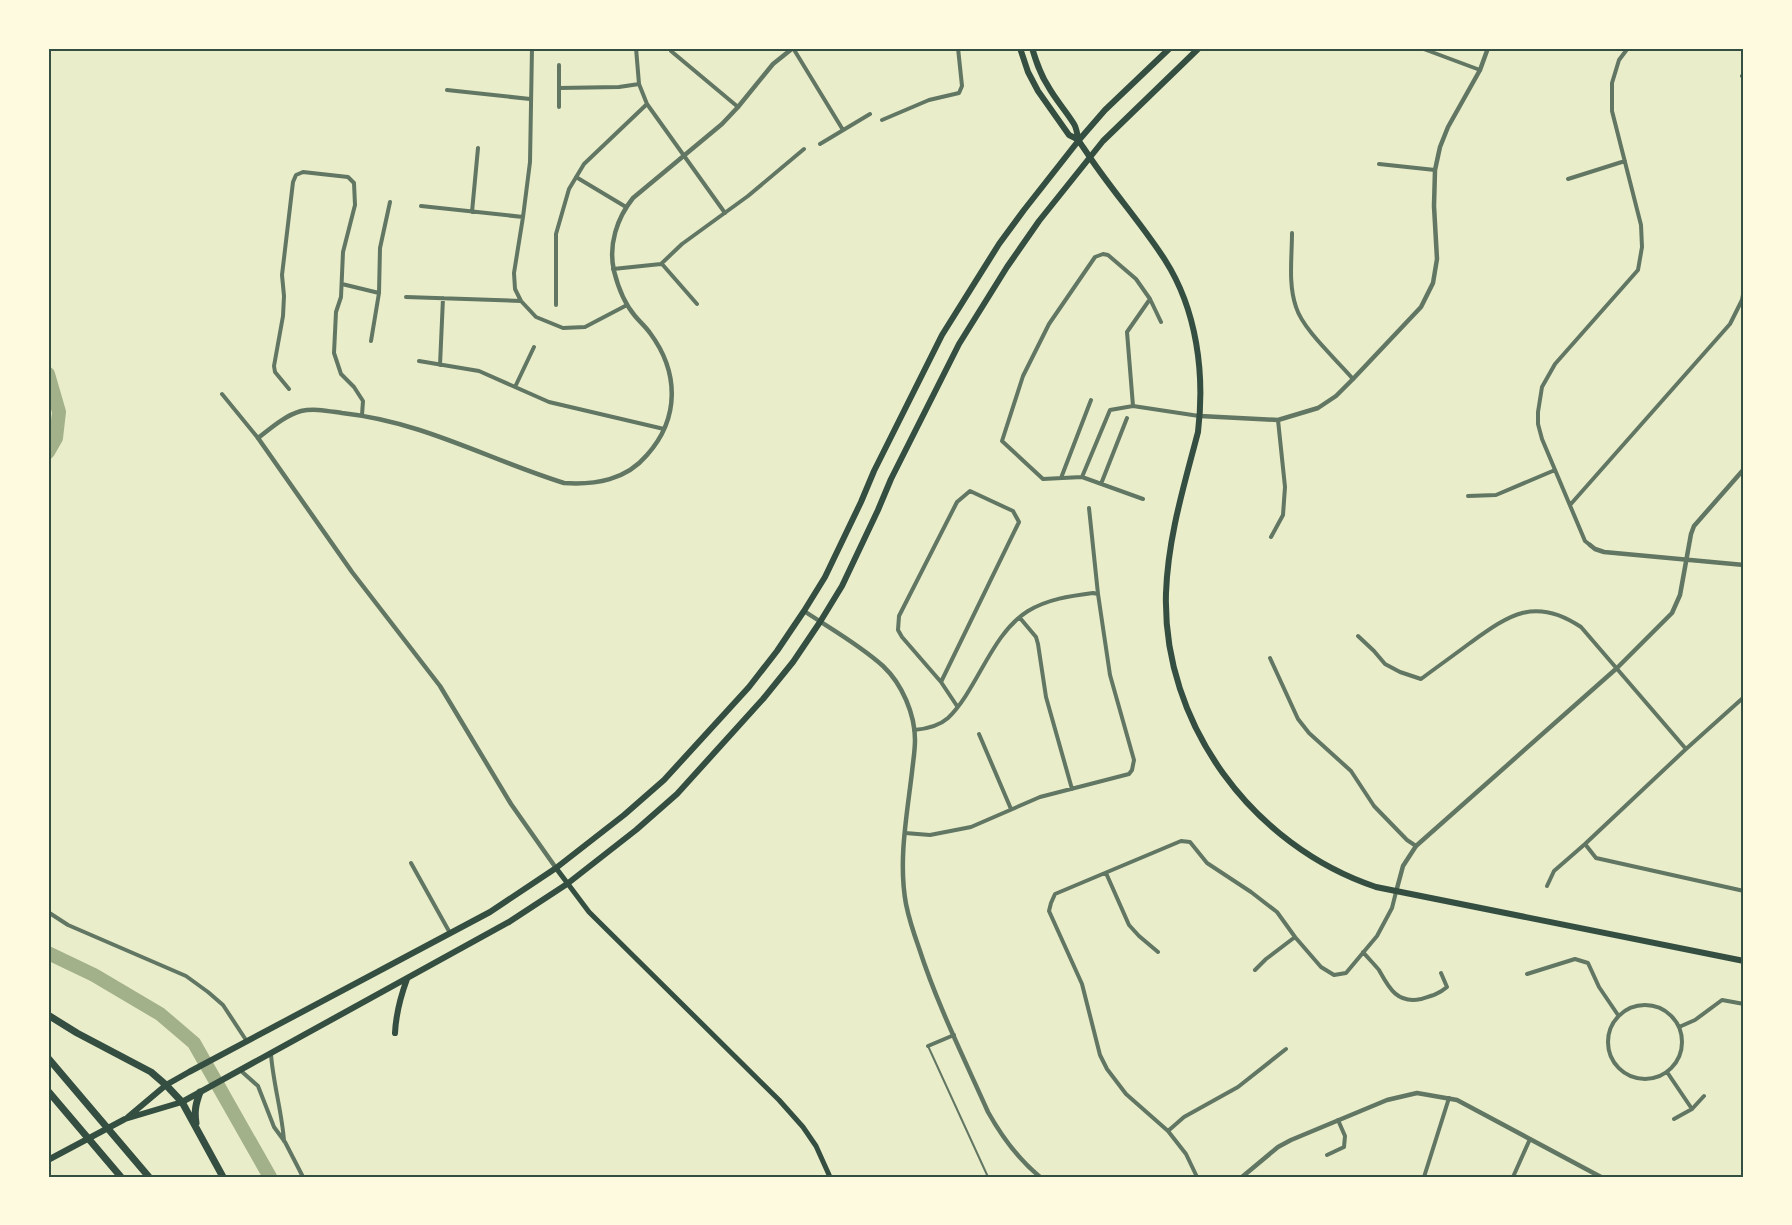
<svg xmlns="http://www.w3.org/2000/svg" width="1792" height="1225" viewBox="0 0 1792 1225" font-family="'Nunito Sans',sans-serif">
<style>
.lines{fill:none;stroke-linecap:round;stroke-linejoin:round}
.river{stroke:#a3b18a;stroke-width:14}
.service{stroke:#617663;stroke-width:2}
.minor{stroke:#617663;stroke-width:4}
.tertiary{stroke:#617663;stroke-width:4.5}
.secondary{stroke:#344e41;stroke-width:5}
.primary{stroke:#344e41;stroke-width:6}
.motorway{stroke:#344e41;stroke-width:7}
.neatline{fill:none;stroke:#344e41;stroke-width:2}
</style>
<rect width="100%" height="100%" fill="#e9edc9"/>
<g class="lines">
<path class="river" d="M 48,374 L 59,412 L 56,438 L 48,452
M 48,953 L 94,975 L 160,1014 L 194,1043 L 270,1177"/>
<path class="service" d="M 928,1046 L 988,1177"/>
<path class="minor" d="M 532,48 L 530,162 L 523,217 L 514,273 L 515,289 L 521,301 L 536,317 L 563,328 L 585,327 L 627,305
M 636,48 L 639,84 L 647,104 L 725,213
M 793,48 L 843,130
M 1421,48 L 1480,70
M 671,51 L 738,107
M 559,65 L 559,107
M 1742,76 L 1744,77
M 559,88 L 619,87 L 639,84
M 447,90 L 530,99
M 882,120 L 929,100 L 959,93 L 962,86 L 958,48
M 820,144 L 870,114
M 1379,164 L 1435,170
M 1744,173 L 1744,252
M 576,177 L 626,207
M 1568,179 L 1625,161
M 421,206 L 523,217
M 472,212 L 478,148
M 1292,233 C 1292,257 1288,284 1296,307 C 1303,330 1337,360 1353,379
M 662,264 L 697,304
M 613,269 L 661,264 L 682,244 L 748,196 L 804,149
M 342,284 L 379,293
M 406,297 L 521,301
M 1150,299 L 1127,332 L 1133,406 L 1199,416
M 556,305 L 556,234 L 569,189 L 584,164 L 647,104
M 371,341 L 379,293 L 380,248 L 390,202
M 419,361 L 479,371 L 549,402 L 664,429
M 440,365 L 443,298
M 515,387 L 534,347
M 289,389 L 275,372 L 274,366 L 283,316 L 284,296 L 282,275 L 293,182 L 296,175 L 303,172 L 348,177 L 354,183 L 355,205 L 343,252 L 341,297 L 336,312 L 334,353 L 341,374 L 354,387 L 363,401 L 362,415
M 222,394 L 258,438
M 1082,477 L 1110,410 L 1133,406
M 1061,478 L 1091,400
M 1101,484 L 1127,418
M 970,491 L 1013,511 L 1019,522 L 941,682 L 902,637 L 898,630 L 899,616 L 957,502 Z
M 1468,496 L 1496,495 L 1555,470
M 1143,499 L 1082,477 L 1043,479 L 1002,441 L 1023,376 L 1049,324 L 1095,257 L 1103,254 L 1108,255 L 1136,279 L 1150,299 L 1161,322
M 1570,505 L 1730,324 L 1742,300 L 1744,289
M 1271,537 L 1283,515 L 1285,487 L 1278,420
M 1590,545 L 1585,541 L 1542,439 L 1538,424 L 1538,412 L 1542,387 L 1555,364 L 1638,270 L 1642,247 L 1641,225 L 1612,111 L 1612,83 L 1619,60 L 1628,48
M 1020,618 L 1036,637 L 1038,644 L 1046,697 L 1072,789
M 1358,636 L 1374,651 L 1385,664 L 1400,672 L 1421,679 C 1437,667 1454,655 1470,643 C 1509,615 1535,596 1581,627 L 1686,749
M 1270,658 L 1298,719 L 1309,733 L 1351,771 L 1374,806 L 1407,840 L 1416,846
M 941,682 L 957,706
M 914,730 C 926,729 939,726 948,718 C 978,689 991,634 1028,611 C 1048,599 1070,596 1093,593 L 1098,594
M 979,734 L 1011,809
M 905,833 L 930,835 L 971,827 L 1040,797 L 1129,774 L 1132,770 L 1134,760 L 1110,675 L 1098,594 L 1089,508
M 1585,844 L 1596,858 L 1744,891
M 411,863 L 450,933
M 1106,873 L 1129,925 L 1139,936 L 1158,952
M 1547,886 L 1554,871 L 1585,844 L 1686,749 L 1744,697
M 48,912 L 68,925 L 186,976 L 208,992 L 223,1005 L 246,1040
M 1363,952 C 1368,958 1374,964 1379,970 C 1389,988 1397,1004 1421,999 C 1431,996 1439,994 1447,987 L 1441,973
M 1255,970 L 1266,959 L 1295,937 L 1321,967 L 1334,975 L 1346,973 L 1377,936 L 1392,908 L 1396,892
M 1527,974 L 1575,959 L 1588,963 L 1599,987 L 1618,1015
M1608 1042a37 37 0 1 1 74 0a37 37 0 1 1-74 0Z
M 1679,1027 L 1695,1020 L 1722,1000 L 1744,1004
M 928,1046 L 954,1035
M 271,1054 C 273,1083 282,1112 284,1141
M 240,1070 L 258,1086 L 274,1127 L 285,1142 L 303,1177
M 1667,1072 L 1692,1109
M 1674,1119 L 1692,1109 L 1704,1096
M 1168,1131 L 1184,1117 L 1238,1087 L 1286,1049
M 1327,1155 L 1344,1147 L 1345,1136 L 1338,1120
M 1197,1177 L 1186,1154 L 1168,1131 L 1126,1094 L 1107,1069 L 1100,1055 L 1082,984 L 1049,911 L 1051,903 L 1055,894 L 1181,841 L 1190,842 L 1207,863 L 1251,892 L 1277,912 L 1295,937
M 1424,1177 L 1449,1098
M 1513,1177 L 1530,1139"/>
<path class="tertiary" d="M 1200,416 L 1278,420 L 1318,408 L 1336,396 L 1353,379 L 1421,307 L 1433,283 L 1437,259 L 1434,206 L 1435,170 L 1440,147 L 1448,127 L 1480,70 L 1488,48
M 1590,545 L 1595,549 L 1604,552 L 1744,565
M 804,611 C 831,629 860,645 883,666 C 902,684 915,714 915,740 C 915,751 913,762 912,772 C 907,815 898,861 906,904 C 909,919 914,934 919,948 C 937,1004 964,1058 988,1112 C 1002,1137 1018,1159 1040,1177
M 556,868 L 511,804 L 440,686 L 352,572 L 258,438 C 271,428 284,416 301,411 C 314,408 328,411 342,413 C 424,422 487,459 564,483 C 596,485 626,480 647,455 C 680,418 679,372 650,333 C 646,327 640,322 635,316 C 624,303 618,287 614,271 C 608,245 617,218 633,198 L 722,124 L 738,107 L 773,64 L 793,48
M 1396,892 L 1403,866 L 1416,846 L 1617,668 L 1672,613 L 1680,595 L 1691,534 L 1694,526 L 1744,469
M 1242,1177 L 1278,1147 L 1291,1140 L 1387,1100 L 1417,1093 L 1457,1100 L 1601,1177"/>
<path class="secondary" d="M 556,868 L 589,912 L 779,1100 L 803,1127 L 816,1146 L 830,1177"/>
<path class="primary" d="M 1020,48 L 1028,72 L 1038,91 L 1069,135 L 1079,140
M 1032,48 C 1036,61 1040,74 1048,86 C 1055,99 1066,111 1074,124 C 1077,129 1077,135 1079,141 C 1082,146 1086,151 1089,156 C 1113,192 1142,224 1165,260 C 1197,310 1205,374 1198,432 C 1184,486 1168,537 1166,593 C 1162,724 1253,846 1376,887 L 1744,961
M 395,1033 C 396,1013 400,998 407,979
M 128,1117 L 166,1085 L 189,1072 L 490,912 L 556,868 L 624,815 L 664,780 L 749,687 L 777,651 L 804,611 L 825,577 L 861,502 L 874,471 L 942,335 L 999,244 L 1024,210 L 1079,140 L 1105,110 L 1170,48
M 48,1160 L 125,1119 L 182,1102 L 509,922 L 567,884 L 636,830 L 677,794 L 763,699 L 793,662 L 820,622 L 842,586 L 878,510 L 891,479 L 959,344 L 1007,267 L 1039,221 L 1103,141 L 1199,48"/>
<path class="motorway" d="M 48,1015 L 77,1033 L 151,1072 L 166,1085 L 182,1102 L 223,1177
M 48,1058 L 149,1177
M 48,1091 L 121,1177
M 196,1123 C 194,1111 196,1103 200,1092"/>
</g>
<rect width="1792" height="1225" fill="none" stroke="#fefae0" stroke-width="99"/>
<rect x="50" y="50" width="1692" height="1126" class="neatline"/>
</svg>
